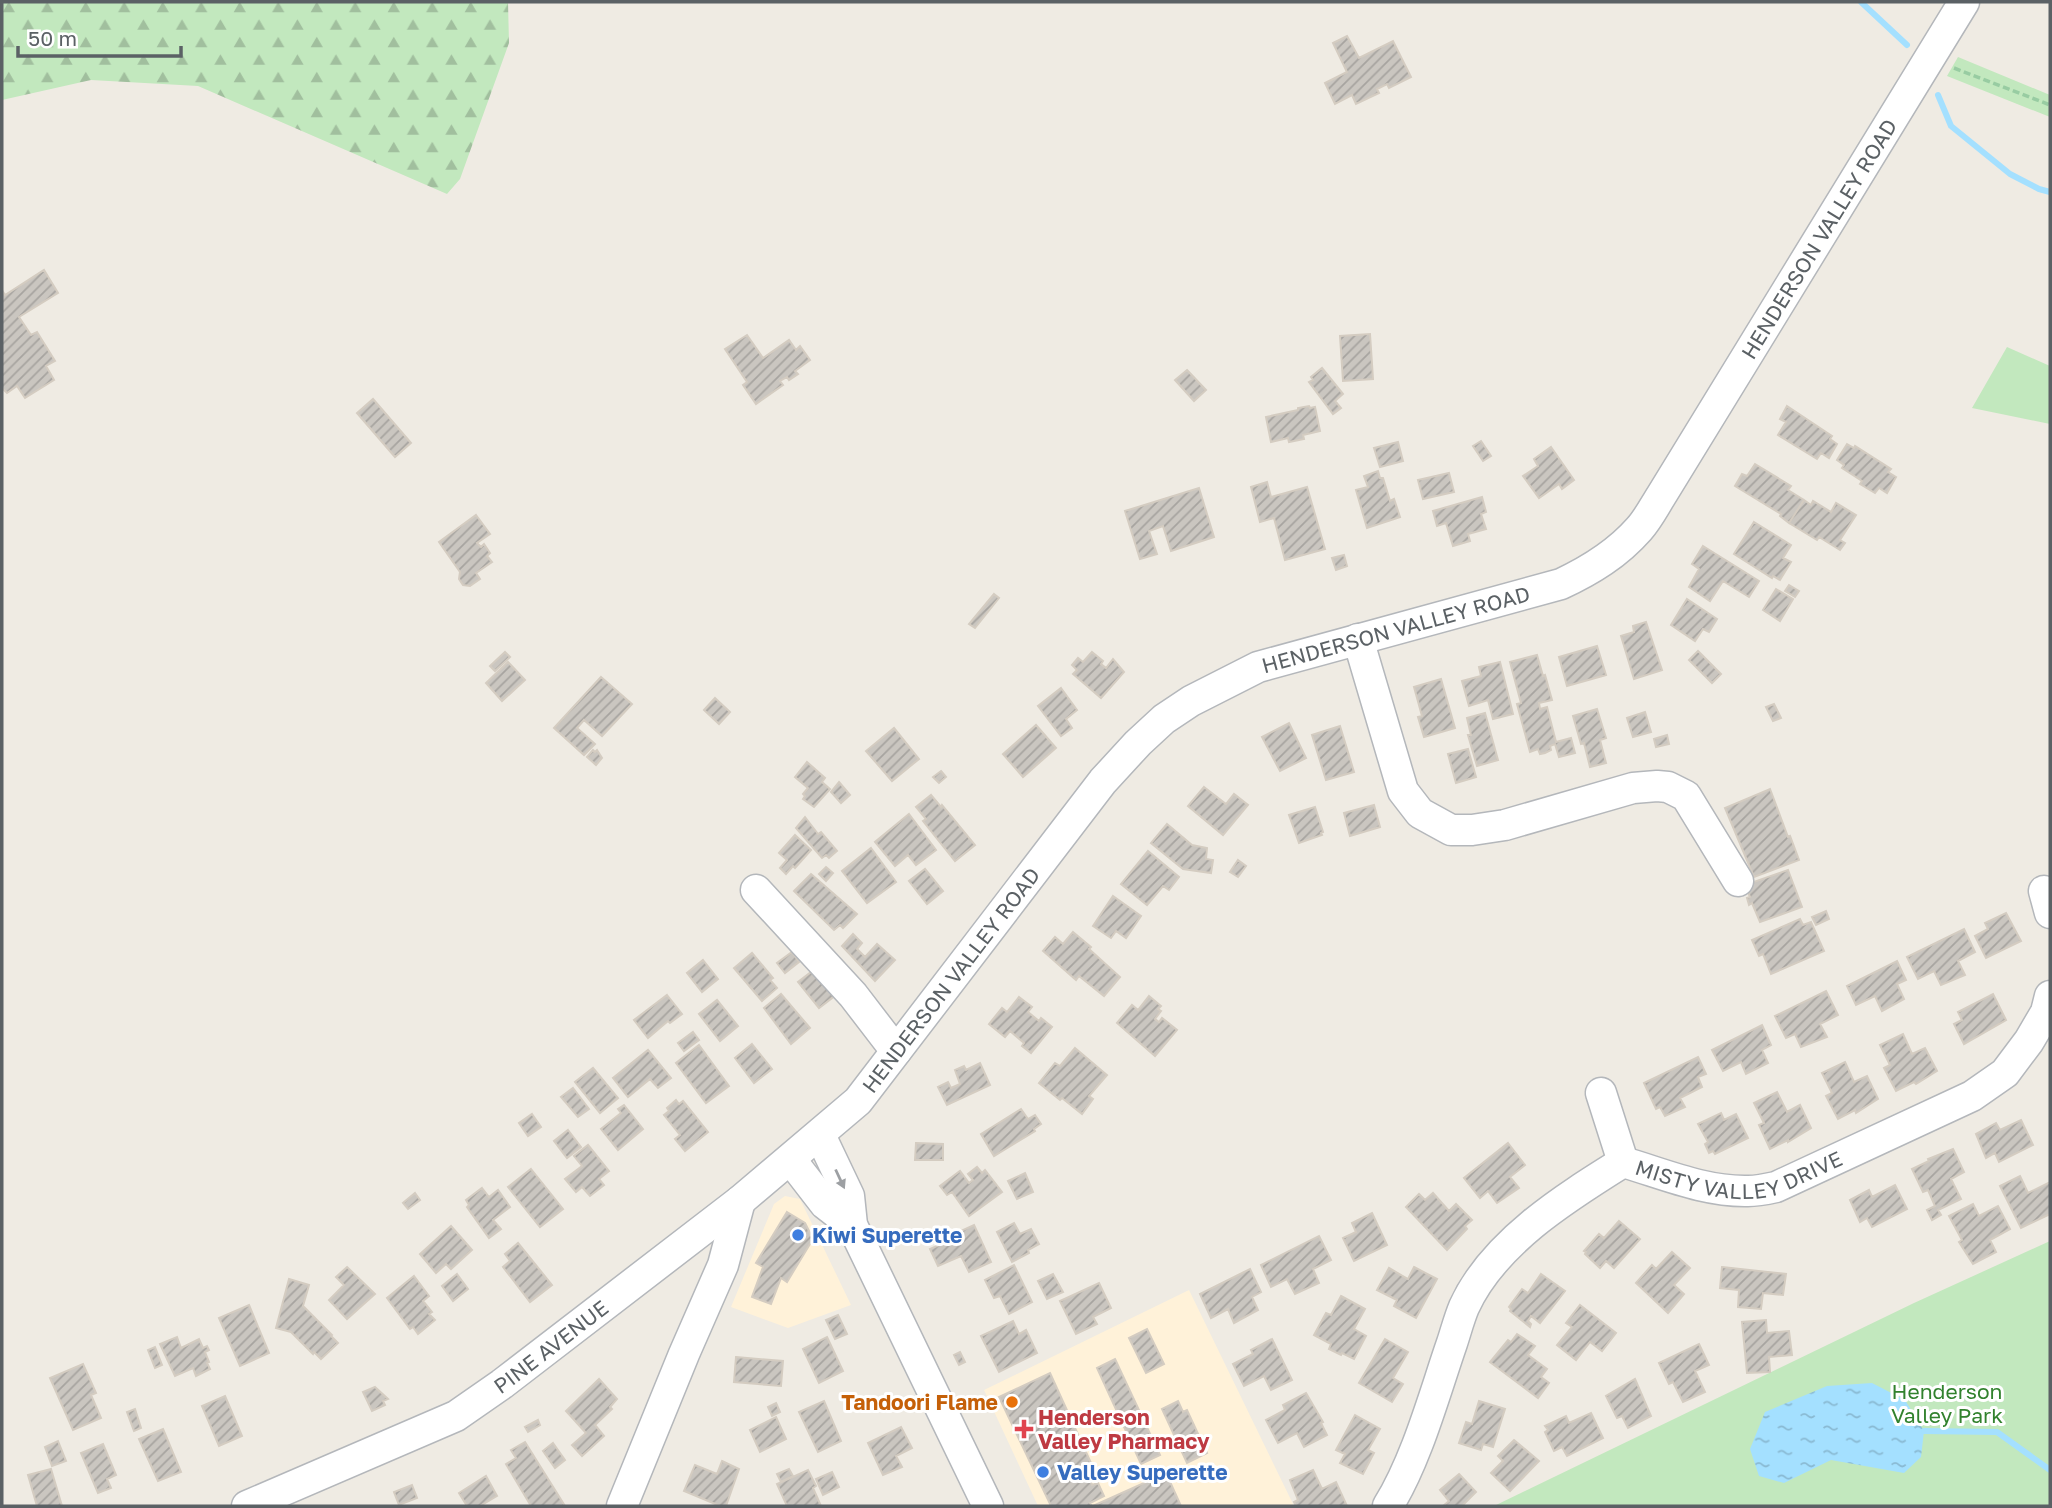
<svg xmlns="http://www.w3.org/2000/svg" width="2052" height="1508" viewBox="0 0 2052 1508" font-family="'Golos Text',sans-serif">
<style>
.commercial{fill:#fff2d9}
.forest{fill:url(#forest-firs)}
.park{fill:#c2e8be}
.water{fill:url(#water-ripples)}
.lines{fill:none;stroke-linecap:round;stroke-linejoin:round}
.stream{stroke:#a4e0ff;stroke-width:6}
.building{fill:url(#building-hatch);stroke:#d4ccc1;stroke-width:2}
.minor-casing{stroke:#b4b7bb;stroke-width:33}
.path{stroke:#98cca2;stroke-width:3.5;stroke-dasharray:7 3.5;stroke-linecap:butt}
.minor{stroke:#fff;stroke-width:30}
.oneway{fill:#9da0a3}
.shop-dot{fill:#3f7fe0;stroke:#fff;stroke-width:2.5}
.food-dot{fill:#e8710a;stroke:#fff;stroke-width:2.5}
.health-dot{fill:#e0444e;stroke:#fff;stroke-width:2.5}
.labels{text-anchor:middle;dominant-baseline:central;stroke-width:6;stroke-linejoin:round;paint-order:stroke}
.street-label{font-size:21px;fill:#5b6165;stroke:#fff}
.shop-label{font-size:21px;font-weight:bold;fill:#366cbe;stroke:#fff;text-anchor:start}
.park-label{font-size:21px;fill:#32822e;stroke:#fff}
.food-label{font-size:21px;font-weight:bold;fill:#c56008;stroke:#fff;text-anchor:end}
.health-label{font-size:21px;font-weight:bold;fill:#be3a42;stroke:#fff;text-anchor:start}
</style>
<defs>
<pattern id="forest-firs" width="22" height="20" patternUnits="userSpaceOnUse" patternTransform="scale(1.75)"><rect width="22" height="20" fill="#c2e8be"/><path d="M5 1l3.5 6h-7zM16 11l3.5 6h-7z" fill="#a1bf9e"/></pattern>
<pattern id="water-ripples" width="26" height="14" patternUnits="userSpaceOnUse" patternTransform="scale(1.75)"><rect width="26" height="14" fill="#a4e0ff"/><path d="M2 4q2-2 4 0t4 0M15 11q2-2 4 0t4 0" fill="none" stroke="#89b9d2"/></pattern>
<pattern id="building-hatch" width="6" height="6" patternUnits="userSpaceOnUse" patternTransform="scale(1.75)"><rect width="6" height="6" fill="#cac6c0"/><path d="M-1 1l2-2M0 6l6-6M5 7l2-2" fill="none" stroke="#a7a4a0"/></pattern>
</defs>
<rect width="100%" height="100%" fill="#efebe3"/>
<path class="commercial" d="M 785,1196 L 800,1199 L 851,1305 L 788,1328 L 731,1307 L 774,1204 Z
M 1189,1290 L 1294,1506 L 1038,1506 L 984,1390 Z"/>
<path class="forest" d="M 2,2 L 508,2 L 509,43 L 460,179 L 447,194 L 198,86 L 91,80 L 2,100 Z"/>
<path class="park" d="M 1958,57 L 2050,95 L 2050,117 L 1947,76 Z
M 2007,347 L 2050,366 L 2050,424 L 1972,408 Z
M 2050,1241 L 2050,1506 L 1494,1506 L 1914,1303 Z"/>
<path class="water" d="M 1872,1383 L 1905,1400 L 1924,1431 L 1921,1457 L 1904,1473 L 1831,1460 L 1784,1483 L 1759,1476 L 1750,1449 L 1765,1412 L 1827,1386 Z"/>
<g class="lines">
<path class="stream" d="M 1861,2 L 1907,45
M 1938,95 L 1951,126 L 2010,174 L 2039,189 L 2050,192
M 1924,1431 L 1997,1432 L 2050,1470"/>
</g>
<path class="building" d="M 1347,36 L 1359,58 L 1393,41 L 1411,77 L 1389,88 L 1387,84 L 1377,89 L 1379,93 L 1356,104 L 1352,95 L 1335,104 L 1325,83 L 1347,72 L 1333,43 Z
M 44,270 L 58,293 L 19,317 L 31,335 L 37,332 L 55,361 L 46,366 L 54,380 L 25,398 L 17,386 L 7,393 L 2,388 L 2,290 L 5,295 Z
M 1370,334 L 1373,379 L 1343,381 L 1340,336 Z
M 747,335 L 763,358 L 789,340 L 796,350 L 800,346 L 810,360 L 795,371 L 798,374 L 789,380 L 787,377 L 780,381 L 783,385 L 756,404 L 743,385 L 747,382 L 725,349 Z
M 1322,368 L 1343,394 L 1335,401 L 1341,408 L 1333,414 L 1309,382 L 1313,380 L 1311,377 Z
M 1187,370 L 1206,390 L 1194,401 L 1175,380 Z
M 373,399 L 411,443 L 395,457 L 357,413 Z
M 1309,406 L 1310,408 L 1315,407 L 1320,431 L 1303,435 L 1304,439 L 1289,442 L 1288,438 L 1271,442 L 1266,417 L 1298,410 L 1298,408 Z
M 1787,406 L 1832,436 L 1830,439 L 1837,444 L 1829,458 L 1821,453 L 1817,459 L 1778,435 L 1786,422 L 1780,419 Z
M 1481,441 L 1491,456 L 1483,461 L 1473,446 Z
M 1398,442 L 1403,461 L 1380,467 L 1374,448 Z
M 1847,444 L 1854,448 L 1855,446 L 1891,469 L 1888,472 L 1896,477 L 1887,493 L 1879,488 L 1875,493 L 1860,484 L 1862,481 L 1842,468 L 1844,465 L 1837,460 Z
M 1551,447 L 1574,480 L 1562,489 L 1559,484 L 1539,498 L 1523,476 L 1538,466 L 1534,459 Z
M 1755,464 L 1791,486 L 1788,490 L 1804,500 L 1789,523 L 1780,516 L 1781,514 L 1735,486 L 1742,474 L 1747,476 Z
M 1378,471 L 1380,478 L 1383,478 L 1390,501 L 1394,499 L 1400,517 L 1367,528 L 1356,490 L 1368,487 L 1364,476 Z
M 1449,473 L 1454,492 L 1423,499 L 1418,480 Z
M 1267,482 L 1271,497 L 1307,487 L 1325,549 L 1285,560 L 1274,518 L 1260,522 L 1251,487 Z
M 1199,488 L 1214,537 L 1171,551 L 1163,526 L 1149,531 L 1157,554 L 1140,559 L 1125,511 Z
M 1482,497 L 1486,512 L 1481,514 L 1486,529 L 1468,534 L 1470,541 L 1453,546 L 1446,523 L 1437,526 L 1433,511 Z
M 1804,500 L 1811,505 L 1813,501 L 1831,512 L 1836,503 L 1856,515 L 1840,540 L 1845,543 L 1840,550 L 1819,537 L 1817,540 L 1789,523 Z
M 476,515 L 490,534 L 477,543 L 481,547 L 484,544 L 490,553 L 487,556 L 492,562 L 476,573 L 480,579 L 470,586 L 463,585 L 459,579 L 460,572 L 439,542 Z
M 1754,522 L 1791,545 L 1783,558 L 1791,562 L 1780,580 L 1773,576 L 1772,578 L 1734,554 Z
M 1703,546 L 1759,581 L 1749,597 L 1723,581 L 1710,601 L 1689,587 L 1699,569 L 1692,564 Z
M 1344,555 L 1347,566 L 1336,570 L 1332,558 Z
M 1789,585 L 1799,591 L 1795,597 L 1785,591 Z
M 1776,589 L 1793,599 L 1780,621 L 1763,610 Z
M 994,594 L 999,598 L 975,628 L 969,624 Z
M 1687,599 L 1717,619 L 1709,632 L 1703,629 L 1695,641 L 1671,625 Z
M 1646,622 L 1662,670 L 1634,679 L 1621,636 L 1634,632 L 1633,626 Z
M 1597,646 L 1606,675 L 1567,686 L 1559,657 Z
M 1698,651 L 1721,674 L 1712,683 L 1689,660 Z
M 505,652 L 510,657 L 495,671 L 490,666 Z
M 1092,652 L 1103,661 L 1101,664 L 1106,668 L 1113,659 L 1124,672 L 1101,698 L 1073,674 L 1077,670 L 1072,665 L 1078,658 L 1083,662 Z
M 1537,655 L 1543,676 L 1545,675 L 1552,700 L 1539,703 L 1540,709 L 1547,707 L 1556,742 L 1571,738 L 1575,753 L 1559,757 L 1555,744 L 1550,746 L 1551,750 L 1545,753 L 1540,754 L 1538,749 L 1530,752 L 1517,704 L 1521,703 L 1510,662 Z
M 508,662 L 525,680 L 502,701 L 486,683 Z
M 1500,662 L 1513,714 L 1493,719 L 1488,700 L 1469,706 L 1462,681 L 1481,676 L 1479,667 Z
M 601,677 L 632,704 L 602,736 L 584,720 L 577,728 L 595,744 L 584,755 L 554,728 Z
M 1441,679 L 1455,728 L 1424,737 L 1418,717 L 1422,716 L 1414,687 Z
M 1061,688 L 1077,710 L 1066,719 L 1072,728 L 1061,736 L 1038,706 Z
M 715,698 L 730,712 L 719,724 L 704,710 Z
M 1774,704 L 1781,718 L 1773,721 L 1766,707 Z
M 1597,709 L 1606,738 L 1600,740 L 1606,763 L 1590,767 L 1584,743 L 1581,744 L 1573,716 Z
M 1645,712 L 1651,732 L 1633,737 L 1627,718 Z
M 1485,713 L 1498,760 L 1477,766 L 1468,735 L 1471,735 L 1467,718 Z
M 1289,723 L 1306,758 L 1280,771 L 1262,737 Z
M 1036,725 L 1056,748 L 1023,777 L 1003,754 Z
M 1340,726 L 1354,772 L 1326,780 L 1312,735 Z
M 894,728 L 919,759 L 892,781 L 866,751 Z
M 1667,735 L 1669,744 L 1656,747 L 1654,739 Z
M 1468,749 L 1476,777 L 1456,783 L 1448,754 Z
M 593,750 L 595,752 L 597,750 L 602,758 L 596,765 L 587,757 Z
M 807,762 L 825,778 L 822,782 L 830,789 L 814,807 L 803,799 L 805,796 L 803,794 L 808,788 L 795,777 Z
M 941,771 L 946,777 L 939,783 L 933,777 Z
M 839,782 L 850,795 L 841,803 L 831,792 Z
M 1204,787 L 1226,804 L 1234,794 L 1248,805 L 1223,835 L 1188,806 Z
M 1770,789 L 1788,837 L 1790,836 L 1799,860 L 1754,877 L 1725,808 Z
M 931,795 L 941,807 L 942,805 L 975,845 L 955,861 L 923,821 L 926,819 L 916,807 Z
M 1374,805 L 1380,827 L 1350,836 L 1344,813 Z
M 1315,807 L 1323,832 L 1321,833 L 1322,835 L 1299,843 L 1289,815 Z
M 909,814 L 936,850 L 916,865 L 908,855 L 895,866 L 875,842 Z
M 805,817 L 818,834 L 821,832 L 837,851 L 829,858 L 826,855 L 822,858 L 796,828 Z
M 1167,824 L 1192,845 L 1207,848 L 1206,859 L 1213,860 L 1211,873 L 1183,869 L 1151,843 Z
M 795,835 L 811,850 L 795,868 L 793,866 L 786,874 L 780,868 L 787,860 L 779,853 Z
M 871,848 L 896,882 L 867,903 L 842,871 Z
M 1148,851 L 1179,877 L 1169,890 L 1163,886 L 1147,905 L 1121,884 Z
M 1238,860 L 1246,866 L 1238,877 L 1230,872 Z
M 826,867 L 833,873 L 826,881 L 819,874 Z
M 925,869 L 943,891 L 927,904 L 909,881 Z
M 1788,870 L 1802,907 L 1760,922 L 1752,903 L 1749,905 L 1747,898 L 1750,897 L 1745,885 Z
M 811,874 L 857,914 L 843,928 L 840,925 L 834,930 L 794,891 Z
M 1113,896 L 1141,916 L 1126,938 L 1116,931 L 1111,938 L 1093,926 Z
M 1826,911 L 1829,919 L 1816,925 L 1812,917 Z
M 2006,913 L 2021,941 L 1986,958 L 1975,936 L 1988,929 L 1985,923 Z
M 1800,919 L 1803,925 L 1811,922 L 1824,951 L 1771,974 L 1763,954 L 1759,956 L 1752,940 Z
M 1964,929 L 1975,952 L 1958,961 L 1965,975 L 1941,985 L 1934,971 L 1918,979 L 1907,957 Z
M 1073,932 L 1091,947 L 1089,949 L 1120,977 L 1104,996 L 1079,976 L 1076,980 L 1043,951 L 1055,937 L 1063,944 Z
M 853,934 L 862,943 L 857,949 L 865,957 L 877,944 L 895,960 L 875,981 L 842,946 Z
M 792,952 L 799,962 L 785,973 L 777,963 Z
M 752,953 L 773,978 L 770,980 L 777,988 L 762,1001 L 734,968 Z
M 703,960 L 718,979 L 702,992 L 687,973 Z
M 1897,961 L 1906,980 L 1897,984 L 1904,999 L 1882,1011 L 1875,996 L 1856,1005 L 1847,986 Z
M 815,969 L 836,995 L 819,1008 L 798,982 Z
M 1826,991 L 1838,1015 L 1820,1024 L 1827,1037 L 1801,1047 L 1795,1034 L 1786,1038 L 1775,1016 Z
M 781,994 L 810,1028 L 791,1044 L 764,1008 Z
M 1993,994 L 2006,1020 L 1964,1044 L 1954,1024 L 1962,1020 L 1958,1012 Z
M 667,995 L 682,1014 L 670,1023 L 668,1021 L 648,1038 L 634,1020 Z
M 1149,996 L 1161,1006 L 1158,1009 L 1161,1011 L 1155,1019 L 1159,1022 L 1162,1018 L 1177,1030 L 1155,1056 L 1117,1023 L 1132,1005 L 1138,1010 Z
M 1019,997 L 1032,1007 L 1028,1012 L 1039,1021 L 1041,1018 L 1052,1027 L 1031,1053 L 1022,1046 L 1024,1043 L 1010,1031 L 1005,1037 L 989,1024 L 1002,1008 L 1007,1012 Z
M 717,1000 L 738,1026 L 720,1041 L 699,1014 Z
M 1762,1025 L 1771,1045 L 1762,1050 L 1768,1063 L 1746,1074 L 1741,1062 L 1723,1071 L 1712,1050 Z
M 693,1032 L 699,1040 L 684,1051 L 678,1043 Z
M 1903,1034 L 1912,1054 L 1925,1048 L 1937,1071 L 1916,1084 L 1914,1082 L 1896,1091 L 1884,1068 L 1890,1065 L 1880,1045 Z
M 752,1044 L 772,1069 L 754,1083 L 735,1058 Z
M 699,1045 L 729,1086 L 706,1103 L 676,1063 Z
M 1075,1048 L 1107,1075 L 1089,1096 L 1093,1099 L 1082,1114 L 1062,1098 L 1060,1100 L 1039,1083 L 1055,1063 L 1060,1066 Z
M 648,1050 L 671,1078 L 658,1088 L 650,1079 L 628,1097 L 613,1078 Z
M 1698,1057 L 1706,1074 L 1698,1077 L 1702,1087 L 1680,1098 L 1685,1107 L 1665,1116 L 1660,1107 L 1656,1109 L 1644,1083 Z
M 1845,1062 L 1854,1082 L 1867,1076 L 1878,1099 L 1856,1113 L 1855,1110 L 1838,1119 L 1826,1096 L 1832,1093 L 1822,1073 Z
M 980,1063 L 990,1085 L 947,1105 L 938,1087 L 948,1082 L 951,1088 L 960,1084 L 955,1070 L 964,1066 L 966,1070 Z
M 593,1068 L 618,1098 L 600,1113 L 575,1082 Z
M 573,1088 L 589,1109 L 578,1117 L 561,1097 Z
M 1777,1092 L 1787,1112 L 1800,1105 L 1811,1128 L 1788,1142 L 1788,1140 L 1770,1149 L 1759,1125 L 1764,1123 L 1754,1103 Z
M 676,1100 L 679,1104 L 683,1101 L 708,1132 L 685,1151 L 675,1139 L 680,1135 L 664,1115 L 669,1111 L 667,1108 Z
M 624,1105 L 643,1129 L 618,1150 L 601,1129 L 621,1113 L 618,1109 Z
M 1021,1109 L 1028,1119 L 1035,1115 L 1041,1124 L 1034,1129 L 1035,1131 L 994,1156 L 981,1134 Z
M 1721,1113 L 1724,1120 L 1736,1114 L 1748,1138 L 1715,1154 L 1713,1151 L 1709,1153 L 1705,1144 L 1708,1142 L 1698,1124 Z
M 532,1114 L 541,1127 L 528,1136 L 519,1123 Z
M 2021,1120 L 2033,1145 L 1999,1162 L 1995,1153 L 1986,1158 L 1976,1134 L 1996,1123 L 2000,1130 Z
M 568,1130 L 581,1147 L 567,1158 L 554,1141 Z
M 916,1143 L 943,1144 L 943,1160 L 915,1160 Z
M 1508,1143 L 1525,1165 L 1510,1177 L 1519,1188 L 1497,1203 L 1488,1191 L 1480,1198 L 1464,1178 Z
M 588,1145 L 609,1171 L 599,1179 L 604,1185 L 590,1196 L 582,1187 L 576,1192 L 565,1179 L 582,1166 L 574,1156 Z
M 1953,1149 L 1964,1172 L 1951,1179 L 1961,1199 L 1938,1210 L 1941,1215 L 1932,1220 L 1927,1210 L 1935,1206 L 1928,1190 L 1923,1192 L 1912,1169 L 1929,1161 L 1928,1159 Z
M 977,1167 L 982,1173 L 985,1170 L 1002,1192 L 969,1216 L 952,1192 L 947,1195 L 940,1186 L 960,1171 L 969,1183 L 973,1180 L 968,1174 Z
M 531,1169 L 563,1209 L 540,1227 L 508,1187 Z
M 1025,1173 L 1033,1192 L 1017,1199 L 1008,1181 Z
M 2020,1176 L 2028,1193 L 2050,1182 L 2050,1214 L 2021,1228 L 2000,1186 Z
M 1895,1185 L 1907,1209 L 1872,1227 L 1867,1218 L 1860,1222 L 1850,1200 L 1869,1190 L 1872,1197 Z
M 482,1188 L 489,1197 L 498,1190 L 510,1207 L 493,1220 L 501,1229 L 489,1238 L 467,1207 L 469,1205 L 466,1200 Z
M 415,1193 L 420,1200 L 408,1209 L 403,1203 Z
M 1433,1193 L 1449,1211 L 1456,1204 L 1472,1220 L 1465,1226 L 1467,1229 L 1447,1250 L 1406,1207 L 1419,1194 L 1425,1200 Z
M 1973,1204 L 1979,1216 L 1998,1206 L 2010,1229 L 1990,1240 L 1996,1252 L 1973,1264 L 1959,1242 L 1962,1240 L 1949,1216 Z
M 787,1212 L 805,1223 L 813,1239 L 787,1282 L 781,1278 L 771,1304 L 752,1297 L 763,1267 L 756,1263 Z
M 1372,1213 L 1387,1245 L 1354,1261 L 1343,1238 L 1356,1232 L 1352,1223 Z
M 1619,1221 L 1640,1239 L 1614,1268 L 1606,1261 L 1600,1268 L 1585,1254 L 1586,1252 L 1584,1251 L 1599,1234 L 1604,1238 Z
M 1014,1223 L 1020,1234 L 1031,1229 L 1039,1244 L 1028,1250 L 1029,1253 L 1012,1262 L 997,1232 Z
M 974,1225 L 991,1262 L 969,1272 L 961,1256 L 938,1266 L 930,1249 L 953,1239 L 952,1235 Z
M 451,1226 L 472,1250 L 451,1269 L 446,1264 L 436,1273 L 420,1254 Z
M 1319,1236 L 1331,1260 L 1313,1269 L 1319,1283 L 1295,1294 L 1287,1279 L 1271,1287 L 1261,1265 Z
M 518,1243 L 552,1285 L 530,1302 L 503,1267 L 510,1261 L 505,1254 Z
M 1672,1252 L 1690,1268 L 1674,1285 L 1684,1294 L 1668,1313 L 1636,1283 L 1652,1265 L 1656,1269 Z
M 1014,1265 L 1032,1302 L 1009,1314 L 1000,1296 L 994,1298 L 985,1280 Z
M 347,1267 L 375,1294 L 347,1319 L 329,1300 L 344,1285 L 336,1277 Z
M 1414,1267 L 1437,1279 L 1416,1318 L 1394,1306 L 1397,1300 L 1377,1290 L 1389,1268 L 1408,1279 Z
M 1722,1267 L 1786,1274 L 1783,1295 L 1763,1293 L 1761,1309 L 1738,1307 L 1739,1290 L 1720,1288 Z
M 1250,1269 L 1261,1292 L 1252,1297 L 1258,1310 L 1234,1323 L 1228,1309 L 1211,1318 L 1200,1294 Z
M 457,1274 L 468,1289 L 453,1301 L 442,1286 Z
M 1053,1274 L 1063,1292 L 1047,1299 L 1038,1281 Z
M 1541,1274 L 1565,1291 L 1540,1323 L 1531,1316 L 1528,1321 L 1531,1324 L 1530,1327 L 1510,1311 L 1511,1309 L 1509,1307 L 1522,1289 L 1528,1293 Z
M 414,1276 L 429,1296 L 423,1301 L 432,1312 L 429,1314 L 435,1320 L 418,1334 L 413,1327 L 410,1329 L 387,1298 Z
M 289,1279 L 309,1285 L 303,1306 L 332,1335 L 331,1336 L 338,1343 L 321,1359 L 314,1352 L 313,1354 L 291,1332 L 276,1328 Z
M 1099,1283 L 1111,1308 L 1093,1317 L 1097,1324 L 1076,1334 L 1060,1301 Z
M 1341,1296 L 1365,1309 L 1354,1329 L 1366,1336 L 1354,1359 L 1342,1353 L 1341,1355 L 1329,1349 L 1331,1344 L 1314,1335 L 1326,1313 L 1331,1315 Z
M 249,1305 L 269,1353 L 240,1366 L 219,1318 Z
M 1580,1305 L 1616,1333 L 1602,1351 L 1590,1342 L 1576,1360 L 1557,1345 L 1572,1327 L 1566,1323 Z
M 838,1315 L 847,1334 L 835,1339 L 826,1320 Z
M 1766,1320 L 1767,1333 L 1789,1331 L 1792,1355 L 1769,1357 L 1770,1372 L 1747,1373 L 1742,1322 Z
M 1013,1321 L 1019,1334 L 1026,1330 L 1037,1353 L 999,1372 L 981,1336 Z
M 1147,1329 L 1164,1364 L 1146,1373 L 1129,1338 Z
M 1517,1334 L 1535,1346 L 1528,1355 L 1547,1369 L 1541,1377 L 1549,1383 L 1538,1398 L 1490,1362 L 1508,1340 L 1511,1342 Z
M 177,1337 L 181,1348 L 199,1339 L 203,1348 L 207,1346 L 209,1350 L 205,1352 L 209,1362 L 207,1363 L 210,1369 L 196,1376 L 193,1368 L 175,1376 L 160,1344 Z
M 827,1337 L 843,1371 L 819,1383 L 803,1349 Z
M 1272,1339 L 1292,1380 L 1271,1390 L 1264,1376 L 1244,1386 L 1233,1364 L 1253,1354 L 1251,1350 Z
M 1385,1339 L 1408,1352 L 1393,1378 L 1403,1384 L 1392,1402 L 1359,1383 Z
M 1699,1344 L 1709,1365 L 1695,1371 L 1705,1392 L 1683,1402 L 1673,1382 L 1669,1384 L 1659,1363 Z
M 155,1347 L 162,1365 L 155,1368 L 148,1350 Z
M 960,1352 L 965,1362 L 959,1365 L 954,1355 Z
M 736,1357 L 783,1361 L 781,1386 L 734,1382 Z
M 1115,1359 L 1160,1455 L 1141,1464 L 1097,1368 Z
M 83,1364 L 96,1393 L 91,1395 L 101,1418 L 73,1430 L 50,1378 Z
M 1050,1373 L 1096,1474 L 1089,1477 L 1092,1485 L 1098,1483 L 1104,1496 L 1090,1503 L 1092,1506 L 1051,1506 L 999,1397 Z
M 599,1379 L 617,1399 L 610,1407 L 612,1409 L 595,1425 L 604,1436 L 582,1456 L 572,1445 L 586,1433 L 566,1411 Z
M 1635,1379 L 1651,1416 L 1628,1428 L 1622,1416 L 1617,1418 L 1606,1396 Z
M 375,1387 L 388,1399 L 383,1401 L 385,1405 L 372,1411 L 363,1392 Z
M 1306,1393 L 1323,1422 L 1321,1423 L 1327,1435 L 1304,1447 L 1297,1433 L 1278,1443 L 1266,1420 L 1285,1410 L 1283,1405 Z
M 225,1396 L 242,1436 L 219,1446 L 202,1406 Z
M 824,1401 L 841,1441 L 818,1452 L 799,1412 Z
M 1178,1401 L 1183,1412 L 1187,1410 L 1207,1453 L 1187,1463 L 1162,1409 Z
M 1479,1401 L 1505,1409 L 1493,1447 L 1483,1444 L 1481,1450 L 1459,1443 L 1466,1422 L 1472,1424 Z
M 776,1403 L 780,1412 L 772,1416 L 768,1407 Z
M 135,1409 L 141,1428 L 134,1431 L 127,1412 Z
M 1591,1413 L 1603,1438 L 1567,1456 L 1562,1447 L 1554,1451 L 1545,1432 L 1548,1430 L 1545,1426 L 1566,1416 L 1569,1423 Z
M 1355,1415 L 1380,1429 L 1368,1450 L 1374,1453 L 1363,1474 L 1340,1463 L 1345,1454 L 1336,1450 Z
M 776,1417 L 786,1439 L 760,1452 L 750,1430 Z
M 538,1420 L 540,1425 L 528,1432 L 525,1427 Z
M 901,1427 L 912,1448 L 896,1456 L 902,1467 L 883,1475 L 868,1443 Z
M 163,1429 L 181,1472 L 158,1481 L 139,1439 Z
M 1514,1440 L 1539,1461 L 1510,1491 L 1491,1473 L 1503,1461 L 1498,1456 Z
M 58,1441 L 66,1461 L 52,1466 L 45,1447 Z
M 525,1442 L 565,1506 L 531,1506 L 506,1464 L 516,1458 L 511,1450 Z
M 553,1443 L 565,1460 L 555,1468 L 543,1451 Z
M 103,1444 L 116,1475 L 107,1479 L 111,1488 L 98,1493 L 81,1453 Z
M 722,1461 L 739,1469 L 726,1506 L 720,1506 L 684,1491 L 695,1465 L 717,1474 Z
M 51,1469 L 62,1506 L 37,1506 L 28,1475 Z
M 789,1469 L 793,1476 L 781,1482 L 777,1474 Z
M 808,1470 L 816,1486 L 813,1488 L 821,1506 L 787,1506 L 777,1484 Z
M 1313,1470 L 1322,1489 L 1336,1482 L 1347,1506 L 1296,1506 L 1294,1502 L 1298,1500 L 1290,1480 Z
M 832,1472 L 839,1487 L 823,1495 L 816,1479 Z
M 1166,1473 L 1181,1506 L 1093,1506 Z
M 1459,1474 L 1476,1492 L 1462,1506 L 1443,1506 L 1449,1501 L 1440,1490 Z
M 486,1476 L 497,1496 L 480,1506 L 467,1506 L 459,1493 Z
M 412,1485 L 417,1498 L 399,1505 L 394,1492 Z"/>
<g class="lines">
<g class="minor-casing">
<g id="minor">
<path d="M 1358,639 L 1403,791 L 1420,813 L 1451,830 L 1472,830 L 1505,825 L 1633,788 L 1657,786 L 1668,787 L 1686,796 L 1738,881"/>
<path d="M 756,890 L 853,995 L 896,1051"/>
<path d="M 2044,891 L 2050,913"/>
<path d="M 1601,1093 L 1623,1162"/>
<path d="M 820,1135 L 849,1196 L 852,1225 L 988,1506"/>
<path d="M 791,1160 L 825,1204 L 852,1225"/>
<path id="s1" d="M 247,1506 L 456,1416 L 502,1384 L 740,1201 L 858,1101 L 1103,781 L 1138,743 L 1164,719 L 1191,701 L 1258,667 L 1561,584 C 1591,570 1617,554 1639,529 C 1648,519 1654,507 1661,496 L 1964,2"/>
<path d="M 622,1506 L 684,1354 L 723,1265 L 740,1201"/>
<path id="s2" d="M 1388,1506 C 1417,1459 1434,1395 1452,1343 C 1456,1331 1459,1319 1464,1307 C 1493,1243 1565,1198 1623,1162 C 1664,1174 1705,1192 1748,1191 C 1758,1191 1767,1189 1776,1187 L 1972,1096 L 2005,1073 L 2029,1041 L 2046,1012 L 2050,996"/>
</g>
</g>
<path class="path" d="M 1954,68 L 2050,105"/>
<use href="#minor" class="minor"/>
</g>
<defs><path id="oneway-solid" d="M-6-.8H1V-3.2L6.5 0L1 3.2V.8H-6Z" transform="scale(1.75)"/></defs>
<use class="oneway" href="#oneway-solid" transform="translate(840 1179) rotate(65)"/>
<g class="shop-dot">
<circle cx="798" cy="1235" r="7"/>
<circle cx="1043" cy="1472" r="7"/>
</g>
<circle class="food-dot" cx="1012" cy="1402" r="7"/>
<path class="health-dot" d="M1020.5 1418.5h7v7h7v7h-7v7h-7v-7h-7v-7h7z"/>
<g class="labels">
<g class="street-label">
<text stroke="none"><textPath href="#s1" startOffset="2088">HENDERSON VALLEY ROAD</textPath></text>
<text stroke="none"><textPath href="#s1" startOffset="1479">HENDERSON VALLEY ROAD</textPath></text>
<text stroke="none"><textPath href="#s1" startOffset="891">HENDERSON VALLEY ROAD</textPath></text>
<text stroke="none"><textPath href="#s2" startOffset="553">MISTY VALLEY DRIVE</textPath></text>
<text stroke="none"><textPath href="#s1" startOffset="345">PINE AVENUE</textPath></text>
</g>
<g class="shop-label">
<text x="812" y="1235">Kiwi Superette</text>
<text x="1057" y="1472">Valley Superette</text>
</g>
<g class="park-label">
<text x="1947" y="1391">Henderson<tspan x="1947" dy="24">Valley Park</tspan></text>
</g>
<g class="food-label">
<text x="998" y="1402">Tandoori Flame</text>
</g>
<g class="health-label">
<text x="1038" y="1417">Henderson<tspan x="1038" dy="24">Valley Pharmacy</tspan></text>
</g>
</g>
<rect width="2052" height="1508" fill="none" stroke="#5b6165" stroke-width="7"/>
<path d="M18 46v10h163v-10" fill="none" stroke="#5b6165" stroke-width="3.5"/>
<text x="28" y="46" font-size="21" fill="#5b6165" stroke="#ffffff" stroke-width="5" paint-order="stroke">50 m</text>
</svg>
